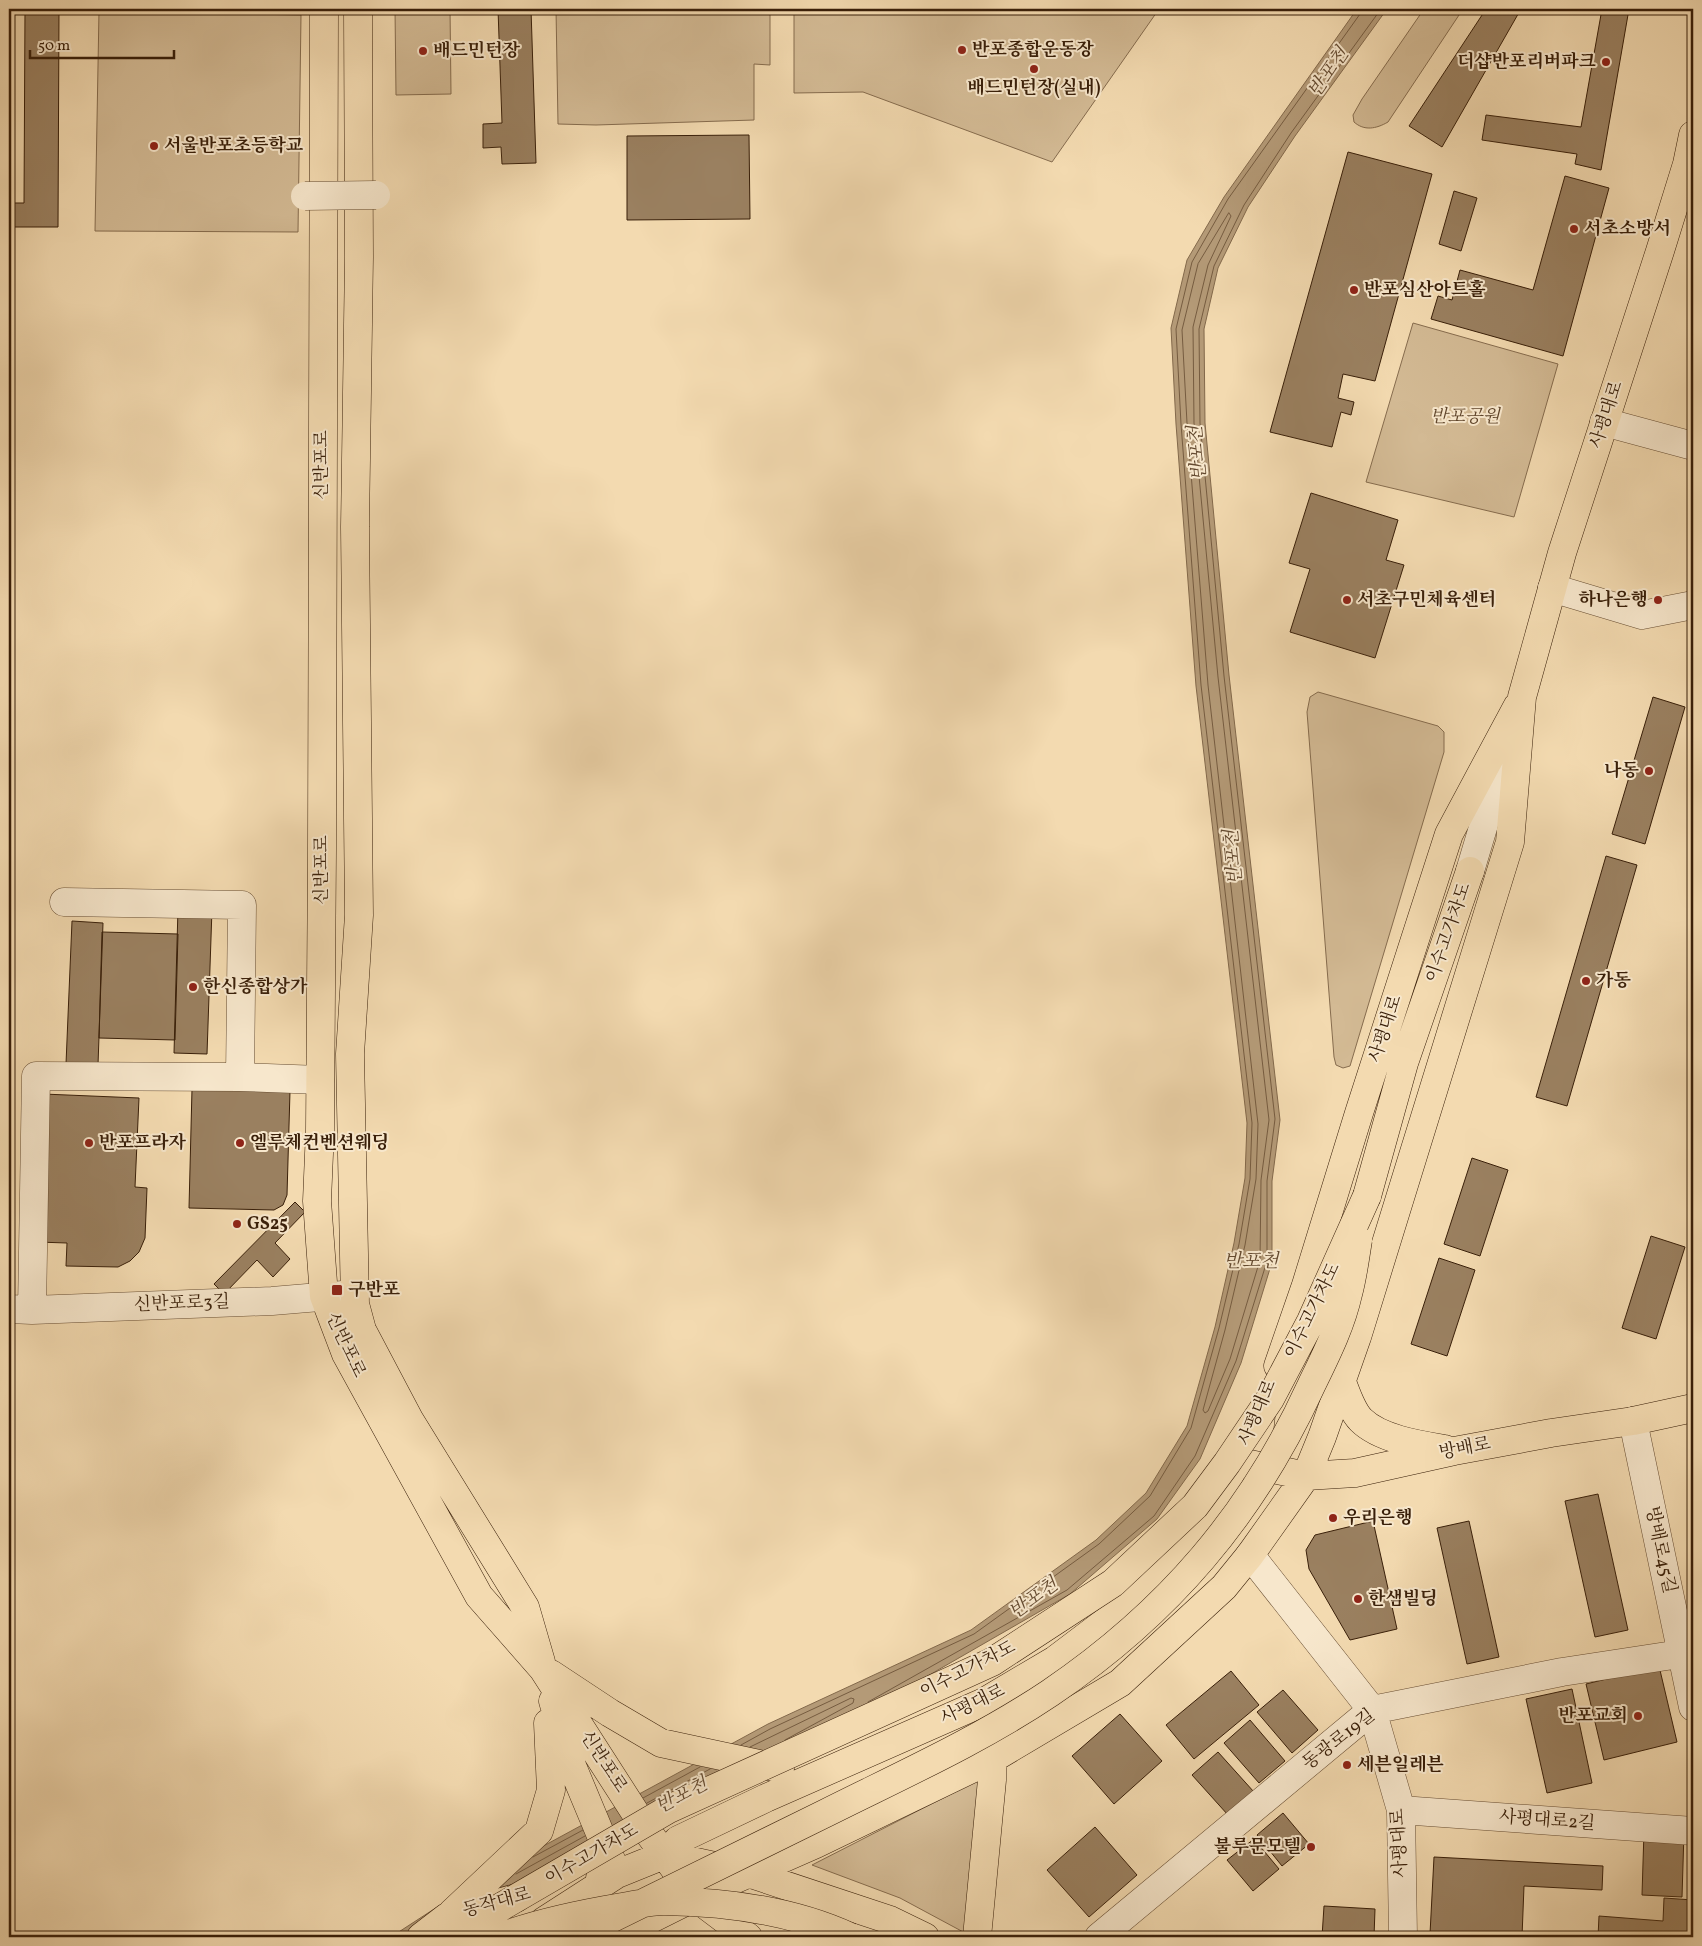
<svg xmlns="http://www.w3.org/2000/svg" width="1702" height="1946" viewBox="0 0 1702 1946" font-family="Vollkorn,'Noto Serif KR',serif">
<style>
.green{fill:#d3ba94;stroke:#866c4e}
.water{fill:#b49a77;stroke:#83694b}
.lines{fill:none;stroke-linecap:round;stroke-linejoin:round}
.shore{stroke:#765c40;stroke-width:1}
.building{fill:#9a8060;stroke:#391f09}
.minor-casing{stroke:#684e33;stroke-width:29}
.major-casing{stroke:#391f09;stroke-width:29}
.minor{stroke:#f7e7cc;stroke-width:28}
.major{stroke:#f3dab0;stroke-width:28}
.minor-bridge-casing{stroke:#684e33;stroke-width:29;stroke-linecap:butt}
.major-bridge-casing{stroke:#391f09;stroke-width:29;stroke-linecap:butt}
.minor-bridge{stroke:#f7e7cc;stroke-width:28}
.major-bridge{stroke:#f3dab0;stroke-width:28}
.poi-dot{fill:#8f2418;stroke:#f7e7cc;stroke-width:2}
.labels{text-anchor:middle;dominant-baseline:central;stroke-width:4;stroke-linejoin:round;paint-order:stroke}
.poi-label{font-size:18px;font-weight:bold;fill:#391f09;stroke:#f7e7cc;text-anchor:start}
.street-label{font-size:18px;fill:#391f09;stroke:#f7e7cc}
.park-label{font-size:18px;font-style:italic;fill:#60462c;stroke:#f7e7cc}
.water-label{font-size:19px;font-style:italic;fill:#644a30;stroke:#f7e7cc}
</style>
<rect width="100%" height="100%" fill="#f3dab0"/>
<filter id="stains"><feTurbulence type="fractalNoise" baseFrequency=".004" numOctaves="4"/><feColorMatrix values="0 0 0 0 .2 0 0 0 0 .09 0 0 0 0 .02 0 0 0 .5 -.17"/></filter>
<radialGradient id="worn" r=".72"><stop offset=".6" stop-color="#630" stop-opacity="0"/><stop offset="1" stop-color="#630" stop-opacity=".3"/></radialGradient>
<path class="green" d="M 395,9 L 450,9 L 451,94 L 396,95 Z
M 556,9 L 770,9 L 770,65 L 754,64 L 754,120 L 596,125 L 558,124 Z
M 794,9 L 1159,9 L 1052,162 L 863,92 L 794,93 Z
M 1424,9 L 1463,9 L 1388,122 C 1376,129 1364,131 1354,122 L 1353,115 L 1362,99 Z
M 99,11 L 301,15 L 298,232 L 95,231 Z
M 1413,323 L 1558,364 L 1514,517 L 1366,482 Z
M 1318,692 L 1438,726 L 1444,732 L 1444,752 L 1350,1066 L 1343,1068 L 1336,1065 L 1334,1057 L 1307,712 L 1310,697 Z
M 982,1778 L 967,1934 L 900,1898 L 812,1865 Z"/>
<path class="water" d="M 1357,9 L 1387,9 L 1295,136 L 1248,207 L 1218,268 L 1204,329 L 1205,423 L 1229,675 L 1280,1120 L 1272,1181 L 1272,1262 L 1241,1363 L 1200,1459 L 1157,1519 L 1070,1594 L 931,1674 L 439,1937 L 391,1937 L 468,1887 L 768,1724 L 971,1630 L 1096,1540 L 1146,1493 L 1187,1426 L 1215,1327 L 1234,1243 L 1245,1178 L 1247,1123 L 1196,686 L 1176,424 L 1171,328 L 1187,260 L 1224,197 Z"/>
<g class="lines">
<path class="shore" d="M 1229,213 L 1231,216 L 1208,265 L 1193,327 L 1194,423 L 1218,677 L 1269,1120 L 1261,1180 L 1260,1260 L 1230,1359 L 1208,1411 L 1205,1413 L 1203,1410 L 1225,1330 L 1245,1245 L 1256,1179 L 1258,1124 L 1208,685 L 1187,423 L 1182,330 L 1198,264 Z
M 868,1702 L 1067,1590 L 1154,1516 L 1195,1456 L 1236,1361 L 1267,1261 L 1267,1181 L 1275,1119 L 1224,676 L 1200,423 L 1199,329 L 1214,266 L 1244,205 L 1291,133 L 1381,9
M 741,1745 L 770,1729 L 974,1634 L 1099,1544 L 1150,1496 L 1191,1428 L 1219,1328 L 1239,1244 L 1250,1179 L 1252,1123 L 1201,685 L 1181,424 L 1176,329 L 1192,262 L 1228,199 L 1360,14 L 1361,9
M 750,1747 L 851,1698 L 854,1699 L 853,1703 L 785,1740
M 643,1798 L 700,1767
M 647,1803 L 710,1769
M 533,1857 L 583,1830
M 516,1874 L 585,1836"/>
</g>
<path class="building" d="M 25,9 L 59,9 L 58,227 L 10,227 L 11,203 L 24,203 Z
M 498,9 L 531,9 L 536,163 L 502,164 L 501,147 L 483,148 L 483,124 L 502,123 Z
M 1486,9 L 1521,9 L 1442,147 L 1409,126 Z
M 1602,9 L 1629,9 L 1601,170 L 1575,164 L 1577,154 L 1482,140 L 1486,115 L 1581,127 Z
M 749,135 L 750,219 L 627,220 L 627,136 Z
M 1348,152 L 1432,174 L 1375,381 L 1343,374 L 1338,398 L 1354,402 L 1351,415 L 1341,412 L 1332,447 L 1270,432 Z
M 1565,176 L 1609,188 L 1563,356 L 1431,319 L 1438,296 L 1452,300 L 1460,270 L 1533,290 Z
M 1454,191 L 1477,198 L 1461,251 L 1439,244 Z
M 1311,493 L 1398,520 L 1386,560 L 1404,565 L 1375,658 L 1290,632 L 1310,569 L 1289,563 Z
M 1653,697 L 1685,707 L 1645,844 L 1612,834 Z
M 1606,856 L 1637,865 L 1567,1106 L 1536,1097 Z
M 178,908 L 212,909 L 207,1054 L 174,1053 Z
M 72,921 L 103,923 L 98,1065 L 66,1064 Z
M 102,932 L 178,934 L 175,1040 L 99,1038 Z
M 192,1089 L 290,1091 L 287,1195 L 283,1205 L 274,1210 L 189,1208 Z
M 43,1094 L 139,1098 L 135,1187 L 147,1188 L 145,1238 L 139,1252 L 130,1261 L 118,1267 L 66,1266 L 67,1243 L 37,1242 Z
M 1472,1158 L 1508,1170 L 1480,1256 L 1444,1244 Z
M 295,1202 L 305,1212 L 275,1243 L 290,1259 L 273,1277 L 257,1260 L 224,1294 L 214,1284 Z
M 1651,1236 L 1685,1247 L 1656,1339 L 1622,1328 Z
M 1439,1258 L 1475,1270 L 1447,1356 L 1411,1344 Z
M 1598,1494 L 1628,1630 L 1595,1637 L 1565,1501 Z
M 1373,1521 L 1397,1629 L 1350,1640 L 1309,1569 L 1306,1550 L 1315,1535 Z
M 1469,1521 L 1499,1657 L 1467,1664 L 1437,1528 Z
M 1659,1666 L 1677,1742 L 1604,1760 L 1586,1684 Z
M 1231,1671 L 1259,1705 L 1194,1759 L 1166,1725 Z
M 1572,1689 L 1592,1783 L 1547,1793 L 1526,1699 Z
M 1283,1690 L 1318,1730 L 1292,1753 L 1257,1712 Z
M 1120,1714 L 1162,1761 L 1114,1804 L 1072,1756 Z
M 1250,1720 L 1285,1761 L 1259,1783 L 1224,1743 Z
M 1218,1752 L 1254,1792 L 1228,1815 L 1192,1775 Z
M 1283,1813 L 1309,1844 L 1282,1866 L 1257,1835 Z
M 1095,1827 L 1137,1875 L 1089,1917 L 1047,1870 Z
M 1644,1831 L 1684,1832 L 1682,1897 L 1642,1895 Z
M 1254,1839 L 1279,1869 L 1253,1891 L 1227,1860 Z
M 1434,1857 L 1603,1866 L 1602,1890 L 1524,1886 L 1522,1937 L 1430,1934 Z
M 1664,1898 L 1693,1900 L 1693,1937 L 1598,1937 L 1599,1916 L 1663,1921 Z
M 1324,1906 L 1375,1909 L 1374,1937 L 1322,1937 Z"/>
<g class="lines">
<g class="minor-casing">
<path id="minor" d="M 1604,422 L 1693,446
M 1552,588 L 1642,615 L 1693,605
M 1470,871 L 1513,727
M 64,902 L 242,905 L 240,1077
M 9,1309 L 32,1310 L 272,1301 L 355,1294
M 32,1310 L 36,1076 L 240,1077 L 320,1080
M 1633,1421 L 1693,1707
M 1250,1555 L 1372,1710 L 1401,1810 L 1403,1937
M 1401,1810 L 1693,1831
M 1099,1937 L 1372,1710 L 1562,1672 L 1693,1652"/>
</g>
<g class="major-casing">
<path id="major" d="M 324,9 L 322,850 L 320,1130 L 317,1201 L 324,1296 L 346,1354 L 479,1596 L 543,1669 L 645,1828 L 695,1897 L 748,1937
M 358,9 L 359,257 L 355,527 L 359,915 L 350,1054 L 355,1304 L 362,1330 L 409,1419 L 525,1607 L 541,1662
M 1367,1196 L 1404,1063 L 1470,871
M 1278,1366 L 1306,1285 L 1359,1113 L 1449,834 L 1517,707
M 1342,1382 C 1347,1395 1352,1411 1361,1420 C 1380,1439 1420,1445 1445,1449
M 1288,1430 L 1297,1348
M 1245,1463 L 1306,1476 L 1355,1473 L 1454,1451 L 1551,1433 L 1633,1421 L 1693,1408
M 551,1674 L 610,1713 L 661,1743 L 768,1766 L 780,1768
M 664,1855 L 678,1840 L 766,1798 L 984,1702 L 1055,1660 L 1129,1604 L 1205,1524 L 1235,1465
M 600,1878 L 617,1874 L 664,1855 L 751,1874 L 890,1920 L 925,1937
M 452,1913 L 539,1831 L 551,1790 L 548,1723
M 544,1921 L 617,1874 L 572,1766 L 553,1701
M 421,1937 L 447,1917 L 516,1898
M 458,1937 L 494,1911
M 615,1937 L 695,1897 L 816,1844 L 992,1759 L 1120,1683 L 1224,1587 L 1250,1555 L 1306,1476 L 1322,1437 L 1357,1337 L 1510,842 L 1522,697 L 1562,553 L 1660,251 L 1687,164 L 1693,135
M 977,1937 L 992,1780 L 992,1759"/>
</g>
<use href="#minor" class="minor"/>
<use href="#major" class="major"/>
<g class="minor-bridge-casing">
<path id="minor-bridge" d="M 305,196 L 376,195"/>
</g>
<g class="major-bridge-casing">
<path id="major-bridge" d="M 494,1911 L 669,1809 L 992,1662 L 1113,1583 L 1195,1506 L 1227,1463 L 1270,1399 L 1311,1321 L 1367,1196
M 500,1937 C 540,1922 580,1914 622,1907 C 636,1905 650,1901 664,1901 C 726,1902 794,1911 850,1937
M 574,1937 C 658,1896 742,1854 826,1813 C 902,1775 980,1740 1050,1693 C 1168,1613 1252,1515 1311,1386 C 1325,1357 1341,1326 1348,1294 C 1353,1276 1355,1258 1358,1240"/>
</g>
<use href="#minor-bridge" class="minor-bridge"/>
<use href="#major-bridge" class="major-bridge"/>
</g>
<g class="poi-dot">
<circle cx="962" cy="50" r="5"/>
<circle cx="423" cy="51" r="5"/>
<circle cx="1606" cy="62" r="5"/>
<circle cx="1034" cy="69" r="5"/>
<circle cx="154" cy="146" r="5"/>
<circle cx="1574" cy="229" r="5"/>
<circle cx="1354" cy="290" r="5"/>
<circle cx="1347" cy="600" r="5"/>
<circle cx="1658" cy="600" r="5"/>
<circle cx="1649" cy="771" r="5"/>
<circle cx="1586" cy="981" r="5"/>
<circle cx="193" cy="987" r="5"/>
<circle cx="89" cy="1143" r="5"/>
<circle cx="240" cy="1143" r="5"/>
<circle cx="237" cy="1224" r="5"/>
<rect x="331" y="1284" width="12" height="12" rx="2.5"/>
<circle cx="1333" cy="1518" r="5"/>
<circle cx="1358" cy="1599" r="5"/>
<circle cx="1638" cy="1716" r="5"/>
<circle cx="1347" cy="1765" r="5"/>
<circle cx="1311" cy="1847" r="5"/>
</g>
<g class="labels">
<g class="poi-label">
<text x="972" y="50">반포종합운동장</text>
<text x="433" y="51">배드민턴장</text>
<text x="1596" y="62" text-anchor="end">더샵반포리버파크</text>
<text x="1034" y="88" text-anchor="middle">배드민턴장(실내)</text>
<text x="164" y="146">서울반포초등학교</text>
<text x="1584" y="229">서초소방서</text>
<text x="1364" y="290">반포심산아트홀</text>
<text x="1357" y="600">서초구민체육센터</text>
<text x="1648" y="600" text-anchor="end">하나은행</text>
<text x="1639" y="771" text-anchor="end">나동</text>
<text x="1596" y="981">가동</text>
<text x="203" y="987">한신종합상가</text>
<text x="99" y="1143">반포프라자</text>
<text x="250" y="1143">엘루체컨벤션웨딩</text>
<text x="247" y="1224">GS25</text>
<text x="348" y="1290">구반포</text>
<text x="1343" y="1518">우리은행</text>
<text x="1368" y="1599">한샘빌딩</text>
<text x="1628" y="1716" text-anchor="end">반포교회</text>
<text x="1357" y="1765">세븐일레븐</text>
<text x="1301" y="1847" text-anchor="end">불루문모텔</text>
</g>
<g class="street-label">
<text transform="translate(1607 415) rotate(-72)">사평대로</text>
<text transform="translate(322 465) rotate(-90)">신반포로</text>
<text transform="translate(322 870) rotate(-90)">신반포로</text>
<text transform="translate(1449 933) rotate(-71)">이수고가차도</text>
<text transform="translate(1386 1029) rotate(-72)">사평대로</text>
<text transform="translate(182 1304) rotate(-2)">신반포로3길</text>
<text transform="translate(1313 1311) rotate(-64)">이수고가차도</text>
<text transform="translate(345 1345) rotate(65)">신반포로</text>
<text transform="translate(1258 1413) rotate(-67)">사평대로</text>
<text transform="translate(1465 1449) rotate(-11)">방배로</text>
<text transform="translate(1660 1550) rotate(78)">방배로45길</text>
<text transform="translate(968 1670) rotate(-27)">이수고가차도</text>
<text transform="translate(973 1705) rotate(-26)">사평대로</text>
<text transform="translate(1339 1740) rotate(-38)">동광로19길</text>
<text transform="translate(603 1762) rotate(57)">신반포로</text>
<text transform="translate(1547 1821) rotate(4)">사평대로2길</text>
<text transform="translate(1400 1843) rotate(-93)">사평대로</text>
<text transform="translate(592 1855) rotate(-30)">이수고가차도</text>
<text transform="translate(497 1903) rotate(-15)">동작대로</text>
</g>
<g class="park-label">
<text x="1465" y="417">반포공원</text>
</g>
<g class="water-label">
<text transform="translate(1329 73) rotate(-55)">반포천</text>
<text transform="translate(1198 453) rotate(-95)">반포천</text>
<text transform="translate(1234 857) rotate(-95)">반포천</text>
<text x="1251" y="1262">반포천</text>
<text transform="translate(1034 1599) rotate(-36)">반포천</text>
<text transform="translate(682 1796) rotate(-28)">반포천</text>
</g>
</g>
<rect width="1702" height="1946" fill="none" stroke="#f3dab0" stroke-width="30"/>
<rect x="10" y="10" width="1682" height="1926" fill="none" stroke="#391f09" stroke-width="2.5"/>
<rect x="15" y="15" width="1672" height="1916" fill="none" stroke="#391f09"/>
<path d="M30 50v8h144v-8" fill="none" stroke="#391f09" stroke-width="2.5"/>
<text x="38" y="50" font-size="15" fill="#391f09" stroke="#f7e7cc" stroke-width="4" paint-order="stroke">50 m</text>
<rect width="100%" height="100%" filter="url(#stains)"/>
<rect width="100%" height="100%" fill="url(#worn)"/>
</svg>
